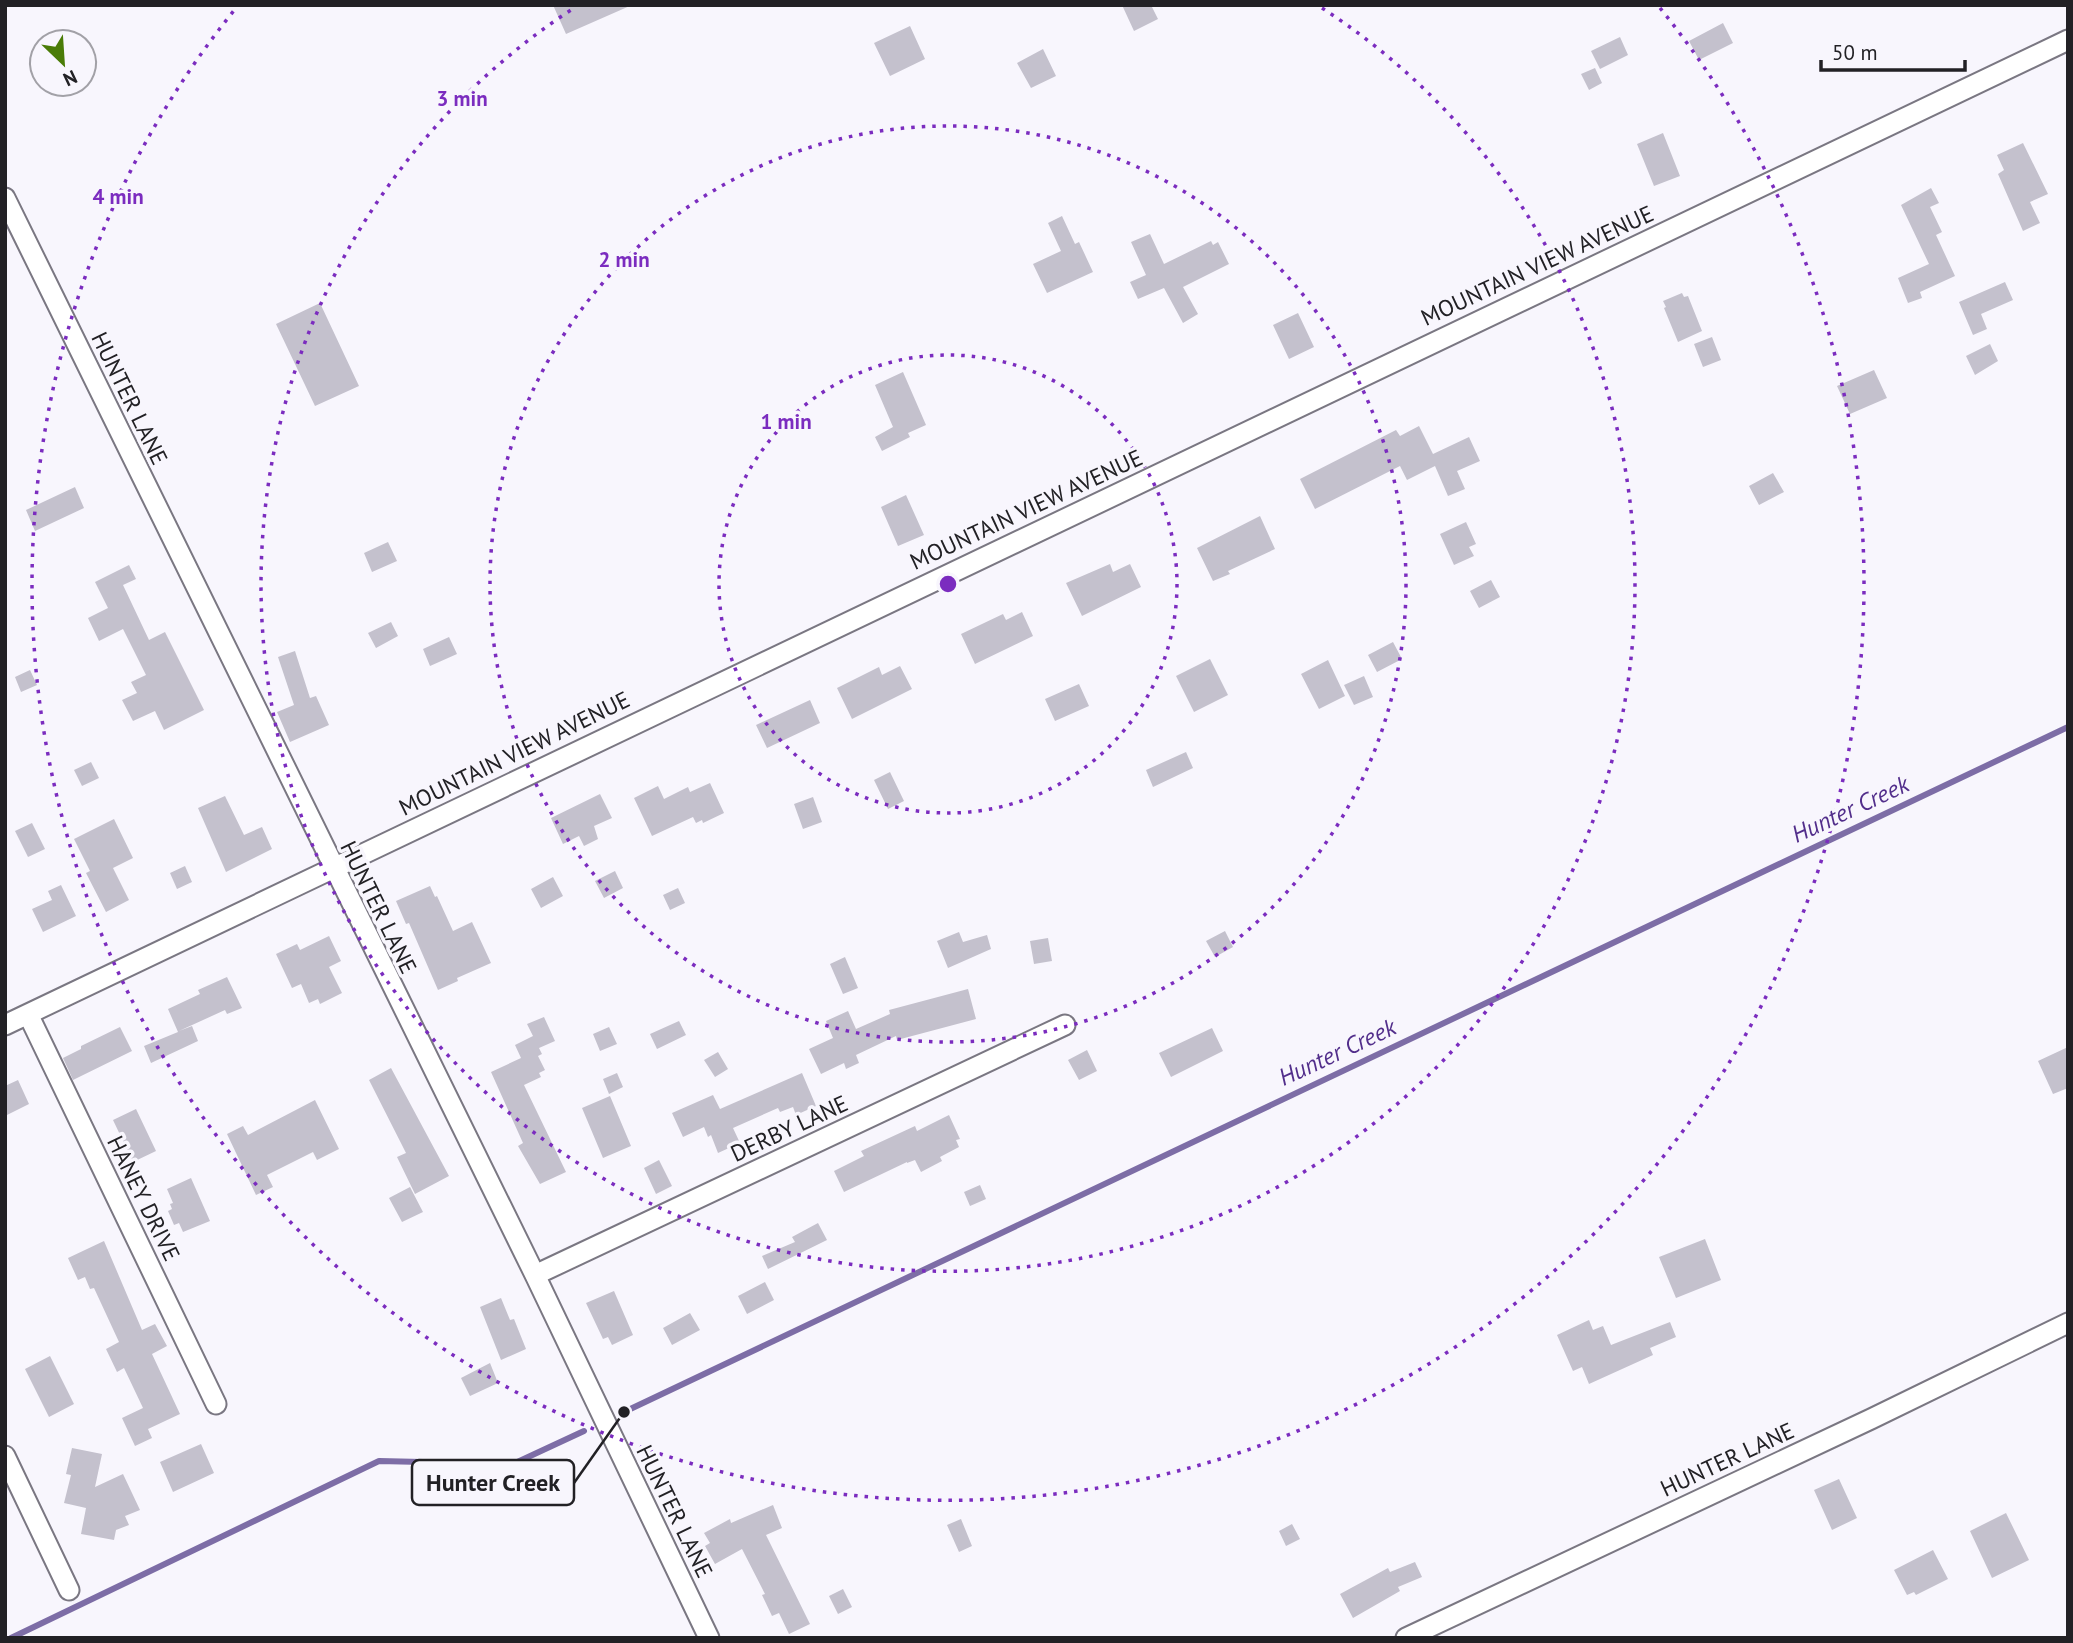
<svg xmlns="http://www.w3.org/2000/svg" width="2073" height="1643" viewBox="0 0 2073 1643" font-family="'PT Sans',sans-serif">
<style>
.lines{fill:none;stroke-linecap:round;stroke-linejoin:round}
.stream{stroke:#7d6da6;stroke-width:6}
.building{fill:#c4c1cd}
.minor-casing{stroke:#7a7782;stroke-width:23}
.minor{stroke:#fff;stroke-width:19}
.ring{fill:none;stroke:#7b2cbf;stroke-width:3.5;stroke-dasharray:3.5 7}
.labels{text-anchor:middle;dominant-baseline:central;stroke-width:7;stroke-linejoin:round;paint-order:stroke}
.street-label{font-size:23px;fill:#222125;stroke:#f8f6fd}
.water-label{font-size:24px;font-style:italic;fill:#522e8b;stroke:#f8f6fd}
.centre{fill:#7b2cbf;stroke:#f8f6fd;stroke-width:3.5}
.ring-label{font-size:21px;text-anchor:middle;font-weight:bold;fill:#7b2cbf;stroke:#f8f6fd;stroke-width:7;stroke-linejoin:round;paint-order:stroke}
.leader{fill:none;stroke:#222125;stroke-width:2.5}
.callout-dot{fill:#222125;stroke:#f8f6fd;stroke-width:2.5}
.callout{fill:#f8f6fd;stroke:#222125;stroke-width:2.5}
.callout-label{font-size:24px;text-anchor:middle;font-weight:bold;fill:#222125}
</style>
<rect width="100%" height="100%" fill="#f8f6fd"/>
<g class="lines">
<path class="stream" d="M 624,1412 L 2068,727
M 11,1638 L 379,1461 L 513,1464 L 584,1431"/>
</g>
<path class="building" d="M 553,5 L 632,5 L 566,34 Z
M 1122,5 L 1151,5 L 1158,19 L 1134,31 Z
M 1723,23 L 1733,43 L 1699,60 L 1689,41 Z
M 910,26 L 925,59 L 890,76 L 874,43 Z
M 1620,37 L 1628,55 L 1600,69 L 1591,51 Z
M 1043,49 L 1056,76 L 1031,88 L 1017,63 Z
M 1595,68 L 1602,83 L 1589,90 L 1581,74 Z
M 1663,133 L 1680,176 L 1654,186 L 1637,144 Z
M 2023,143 L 2048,194 L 2030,202 L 2040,223 L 2023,231 L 1998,174 L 2004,170 L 1997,155 Z
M 1931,188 L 1939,203 L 1930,207 L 1942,232 L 1936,235 L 1955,276 L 1920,292 L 1922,298 L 1908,303 L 1898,278 L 1929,264 L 1901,205 Z
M 1062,216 L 1075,244 L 1079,242 L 1093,272 L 1047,293 L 1033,264 L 1061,251 L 1048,223 Z
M 1150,234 L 1164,264 L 1211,241 L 1213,245 L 1218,242 L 1229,264 L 1183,287 L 1198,314 L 1183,323 L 1164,288 L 1138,299 L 1130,282 L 1146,275 L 1131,242 Z
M 2005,282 L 2013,300 L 1981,314 L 1987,329 L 1973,335 L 1959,302 Z
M 1682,293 L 1684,297 L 1688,296 L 1702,331 L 1678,342 L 1664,308 L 1666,307 L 1663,301 Z
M 320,303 L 359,386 L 315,406 L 276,324 Z
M 1298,313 L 1314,347 L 1289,359 L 1273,325 Z
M 1712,337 L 1721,360 L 1703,367 L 1694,344 Z
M 1990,344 L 1998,361 L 1975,375 L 1966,356 Z
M 1874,370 L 1887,398 L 1850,414 L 1837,386 Z
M 903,372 L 926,425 L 908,433 L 910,437 L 882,451 L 875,437 L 893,427 L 875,385 Z
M 1419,426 L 1433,454 L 1469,437 L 1480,461 L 1457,471 L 1465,489 L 1448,496 L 1435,466 L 1407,480 L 1400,466 L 1315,509 L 1300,479 L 1396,430 L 1400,436 Z
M 1773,473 L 1784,492 L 1759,505 L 1749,486 Z
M 75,487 L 84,508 L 35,531 L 26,510 Z
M 906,495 L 924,535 L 898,546 L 881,507 Z
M 1260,516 L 1275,549 L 1228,571 L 1230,574 L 1213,581 L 1197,548 Z
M 1466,522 L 1476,544 L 1469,547 L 1474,556 L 1454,565 L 1440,534 Z
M 388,542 L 397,561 L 372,572 L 364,553 Z
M 1110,564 L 1113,572 L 1130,564 L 1141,587 L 1082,616 L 1066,583 Z
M 129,565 L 136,579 L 123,585 L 149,640 L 165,632 L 204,710 L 164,730 L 155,711 L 133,721 L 122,700 L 137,693 L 131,682 L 146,675 L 123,629 L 99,641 L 88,618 L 108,608 L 95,582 Z
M 1491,580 L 1500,597 L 1479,608 L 1470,591 Z
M 1022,612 L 1033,636 L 975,664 L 961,634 L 1003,614 L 1006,620 Z
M 391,622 L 398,636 L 376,648 L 368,633 Z
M 449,637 L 457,654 L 430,666 L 423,649 Z
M 1393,642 L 1402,659 L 1377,672 L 1368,655 Z
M 295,651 L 310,698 L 316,696 L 329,725 L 290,742 L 277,712 L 294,705 L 278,657 Z
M 1210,659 L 1228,695 L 1194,712 L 1176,676 Z
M 1328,660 L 1345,696 L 1319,709 L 1301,674 Z
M 900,666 L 912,689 L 852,719 L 837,688 L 879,667 L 882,675 Z
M 30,670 L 37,685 L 21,692 L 15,677 Z
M 1364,676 L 1373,697 L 1354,705 L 1344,685 Z
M 1079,684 L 1089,706 L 1055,721 L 1045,699 Z
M 810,700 L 820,723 L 767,748 L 756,725 Z
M 1186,752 L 1193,768 L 1153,787 L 1146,770 Z
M 91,762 L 99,778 L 82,786 L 74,770 Z
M 890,772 L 904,801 L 888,809 L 874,780 Z
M 710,783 L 724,813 L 703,823 L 702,820 L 696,823 L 693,817 L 652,836 L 634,798 L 658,786 L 664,799 L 688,787 L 690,792 Z
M 600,794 L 612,818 L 594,826 L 598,839 L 584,846 L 579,836 L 563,844 L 551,818 Z
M 225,796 L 244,835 L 262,827 L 272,849 L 226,872 L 198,808 Z
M 813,797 L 822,822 L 803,829 L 794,804 Z
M 114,819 L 133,858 L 113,868 L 129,900 L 106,912 L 86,873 L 90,871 L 74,839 Z
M 32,823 L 45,849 L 28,857 L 15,831 Z
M 185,866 L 192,882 L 177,889 L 170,873 Z
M 615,871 L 623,888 L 604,898 L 595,881 Z
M 553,877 L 563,896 L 541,908 L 531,889 Z
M 61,885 L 76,916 L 43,932 L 32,909 L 52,900 L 48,891 Z
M 430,886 L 435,897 L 437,896 L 453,931 L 472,922 L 491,963 L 457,978 L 458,981 L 438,990 L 409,923 L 406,924 L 396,901 Z
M 678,888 L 685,903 L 670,910 L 663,895 Z
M 1225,931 L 1233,947 L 1215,957 L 1206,941 Z
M 959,932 L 963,942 L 987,935 L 991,949 L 948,968 L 937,941 Z
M 329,936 L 341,961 L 329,967 L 342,993 L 320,1004 L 318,999 L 309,1003 L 301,984 L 292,988 L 276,954 L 297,944 L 300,950 Z
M 1048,938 L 1052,961 L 1034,964 L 1030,941 Z
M 845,957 L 858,988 L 843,994 L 830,964 Z
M 227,977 L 242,1008 L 227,1014 L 225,1010 L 179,1031 L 192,1026 L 198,1041 L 151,1063 L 144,1046 L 178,1032 L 168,1009 L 200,994 L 198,990 Z
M 968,989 L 976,1019 L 897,1040 L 896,1036 L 856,1055 L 859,1063 L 846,1069 L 844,1063 L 821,1074 L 809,1049 L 833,1038 L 826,1021 L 848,1011 L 856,1029 L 890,1014 L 889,1010 Z
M 544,1017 L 555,1041 L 539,1048 L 542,1054 L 538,1056 L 545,1070 L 539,1073 L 541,1077 L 524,1085 L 566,1172 L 540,1184 L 518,1146 L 523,1143 L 491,1072 L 521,1058 L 515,1045 L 533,1036 L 527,1024 Z
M 679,1021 L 686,1035 L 657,1049 L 650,1034 Z
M 120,1027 L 132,1051 L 73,1080 L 63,1058 L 81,1049 L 81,1046 Z
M 609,1027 L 617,1044 L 600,1051 L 593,1034 Z
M 1212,1028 L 1223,1051 L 1171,1077 L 1159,1053 Z
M 2068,1047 L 2068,1088 L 2053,1094 L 2038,1061 Z
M 1087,1050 L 1097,1071 L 1079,1080 L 1068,1060 Z
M 718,1052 L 728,1069 L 715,1077 L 704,1060 Z
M 391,1068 L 449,1176 L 415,1194 L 397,1157 L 406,1153 L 369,1080 Z
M 617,1073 L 623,1087 L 609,1094 L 603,1079 Z
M 802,1073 L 816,1106 L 796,1115 L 793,1107 L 780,1112 L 778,1108 L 733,1128 L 740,1143 L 718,1153 L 711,1135 L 708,1137 L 704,1127 L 683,1137 L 672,1113 L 713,1095 L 720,1109 Z
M 18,1080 L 29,1104 L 5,1116 L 5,1086 Z
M 610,1096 L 631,1146 L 603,1158 L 582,1108 Z
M 315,1100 L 339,1149 L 317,1160 L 313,1152 L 267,1175 L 273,1187 L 256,1195 L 227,1134 L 243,1126 L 248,1135 Z
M 136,1109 L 156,1151 L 133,1162 L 113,1120 Z
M 949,1115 L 960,1139 L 956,1140 L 959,1147 L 940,1157 L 942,1161 L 921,1172 L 915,1160 L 907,1163 L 907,1162 L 844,1192 L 834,1171 L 864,1156 L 861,1151 L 915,1126 L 917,1131 Z
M 659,1160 L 672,1186 L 656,1194 L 644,1168 Z
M 191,1178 L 210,1221 L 183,1232 L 179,1223 L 174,1225 L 168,1211 L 172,1209 L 170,1204 L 173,1203 L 167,1189 Z
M 980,1185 L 986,1199 L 970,1206 L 964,1192 Z
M 410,1187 L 423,1212 L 402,1222 L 389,1198 Z
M 818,1223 L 827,1240 L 768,1269 L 762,1256 L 795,1242 L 792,1237 Z
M 1705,1239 L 1721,1280 L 1676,1298 L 1659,1257 Z
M 104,1241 L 142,1330 L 155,1324 L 167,1346 L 152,1354 L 180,1414 L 148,1429 L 152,1438 L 135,1446 L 122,1418 L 143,1408 L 124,1368 L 117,1372 L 106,1349 L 119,1342 L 94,1288 L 90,1289 L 85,1277 L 78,1280 L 68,1258 Z
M 765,1282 L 774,1300 L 747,1314 L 738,1296 Z
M 614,1291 L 633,1335 L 612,1345 L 608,1337 L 603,1339 L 586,1303 Z
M 501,1298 L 510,1320 L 514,1319 L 526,1349 L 501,1360 L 480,1307 Z
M 690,1313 L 700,1330 L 672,1345 L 663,1328 Z
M 1589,1320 L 1593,1330 L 1603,1326 L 1611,1345 L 1670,1322 L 1676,1337 L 1650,1348 L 1653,1355 L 1589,1384 L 1582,1367 L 1573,1371 L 1557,1335 Z
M 50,1356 L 74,1404 L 49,1417 L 25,1369 Z
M 490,1363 L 498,1383 L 470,1396 L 461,1378 Z
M 201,1444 L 214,1473 L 173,1492 L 160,1462 Z
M 72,1448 L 102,1454 L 95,1487 L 123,1474 L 140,1510 L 125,1516 L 129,1525 L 116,1530 L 114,1540 L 81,1534 L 86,1508 L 64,1503 L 71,1475 L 66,1474 Z
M 1839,1479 L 1857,1518 L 1832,1530 L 1814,1490 Z
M 773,1505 L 782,1528 L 766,1535 L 810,1624 L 789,1634 L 779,1613 L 772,1616 L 762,1595 L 765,1594 L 742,1549 L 715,1564 L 705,1546 L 710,1543 L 704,1533 L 730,1519 L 731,1523 Z
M 2006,1513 L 2029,1560 L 1992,1578 L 1970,1531 Z
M 961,1519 L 972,1546 L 959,1552 L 947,1525 Z
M 1292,1524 L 1300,1539 L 1286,1546 L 1279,1531 Z
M 1933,1550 L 1948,1579 L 1916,1595 L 1914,1592 L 1907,1595 L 1894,1570 Z
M 1415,1562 L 1422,1577 L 1398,1587 L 1400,1591 L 1353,1618 L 1340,1594 L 1388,1568 L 1390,1572 Z
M 843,1589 L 852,1607 L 838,1614 L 829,1596 Z"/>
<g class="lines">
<g class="minor-casing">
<path id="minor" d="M 5,198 L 535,1275 L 709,1638
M 28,1014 L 216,1404
M 5,1025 L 2068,40
M 535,1275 L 1065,1025
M 5,1456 L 69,1590
M 1406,1638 L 1871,1419 L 2068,1323"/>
</g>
<use href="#minor" class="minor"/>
</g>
<g class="ring">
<circle cx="948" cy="584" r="229"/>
<circle cx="948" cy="584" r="458"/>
<path d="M1322 8A687 687 0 1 1 574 8"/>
<path d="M1660 8A916 916 0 1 1 236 8"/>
</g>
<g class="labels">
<g class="street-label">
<text transform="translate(1537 265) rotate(-25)">MOUNTAIN VIEW AVENUE</text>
<text transform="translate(130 398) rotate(64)">HUNTER LANE</text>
<text transform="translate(1026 509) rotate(-25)">MOUNTAIN VIEW AVENUE</text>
<text transform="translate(514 753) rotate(-26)">MOUNTAIN VIEW AVENUE</text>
<text transform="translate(379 907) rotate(64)">HUNTER LANE</text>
<text transform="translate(789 1128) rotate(-25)">DERBY LANE</text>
<text transform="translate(144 1198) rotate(64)">HANEY DRIVE</text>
<text transform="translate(1727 1459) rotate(-25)">HUNTER LANE</text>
<text transform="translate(675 1511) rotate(64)">HUNTER LANE</text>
</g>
<g class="water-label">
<text transform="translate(1850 809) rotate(-25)">Hunter Creek</text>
<text transform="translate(1337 1052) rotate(-25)">Hunter Creek</text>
</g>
</g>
<circle cx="948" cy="584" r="10" class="centre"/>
<g class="ring-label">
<text x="462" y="106">3 min</text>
<text x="118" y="204">4 min</text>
<text x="624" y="267">2 min</text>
<text x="786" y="429">1 min</text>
</g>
<path class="leader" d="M624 1412L574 1483"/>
<circle class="callout-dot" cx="624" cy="1412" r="7"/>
<rect class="callout" x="412" y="1460" width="162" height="45" rx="7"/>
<g class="callout-label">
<text x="493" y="1491">Hunter Creek</text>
</g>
<rect width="2073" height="1643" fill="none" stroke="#222125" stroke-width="14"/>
<g transform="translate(63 63) rotate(155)"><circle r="33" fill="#f8f6fd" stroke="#a2a1a7" stroke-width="2"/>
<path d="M0-5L12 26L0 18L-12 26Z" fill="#4a7c07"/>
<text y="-10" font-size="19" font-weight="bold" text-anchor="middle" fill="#222125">N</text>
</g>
<path d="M1821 60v10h144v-10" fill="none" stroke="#222125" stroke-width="3.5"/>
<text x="1832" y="60" font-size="21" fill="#222125" stroke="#f8f6fd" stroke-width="5" paint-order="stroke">50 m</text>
</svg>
